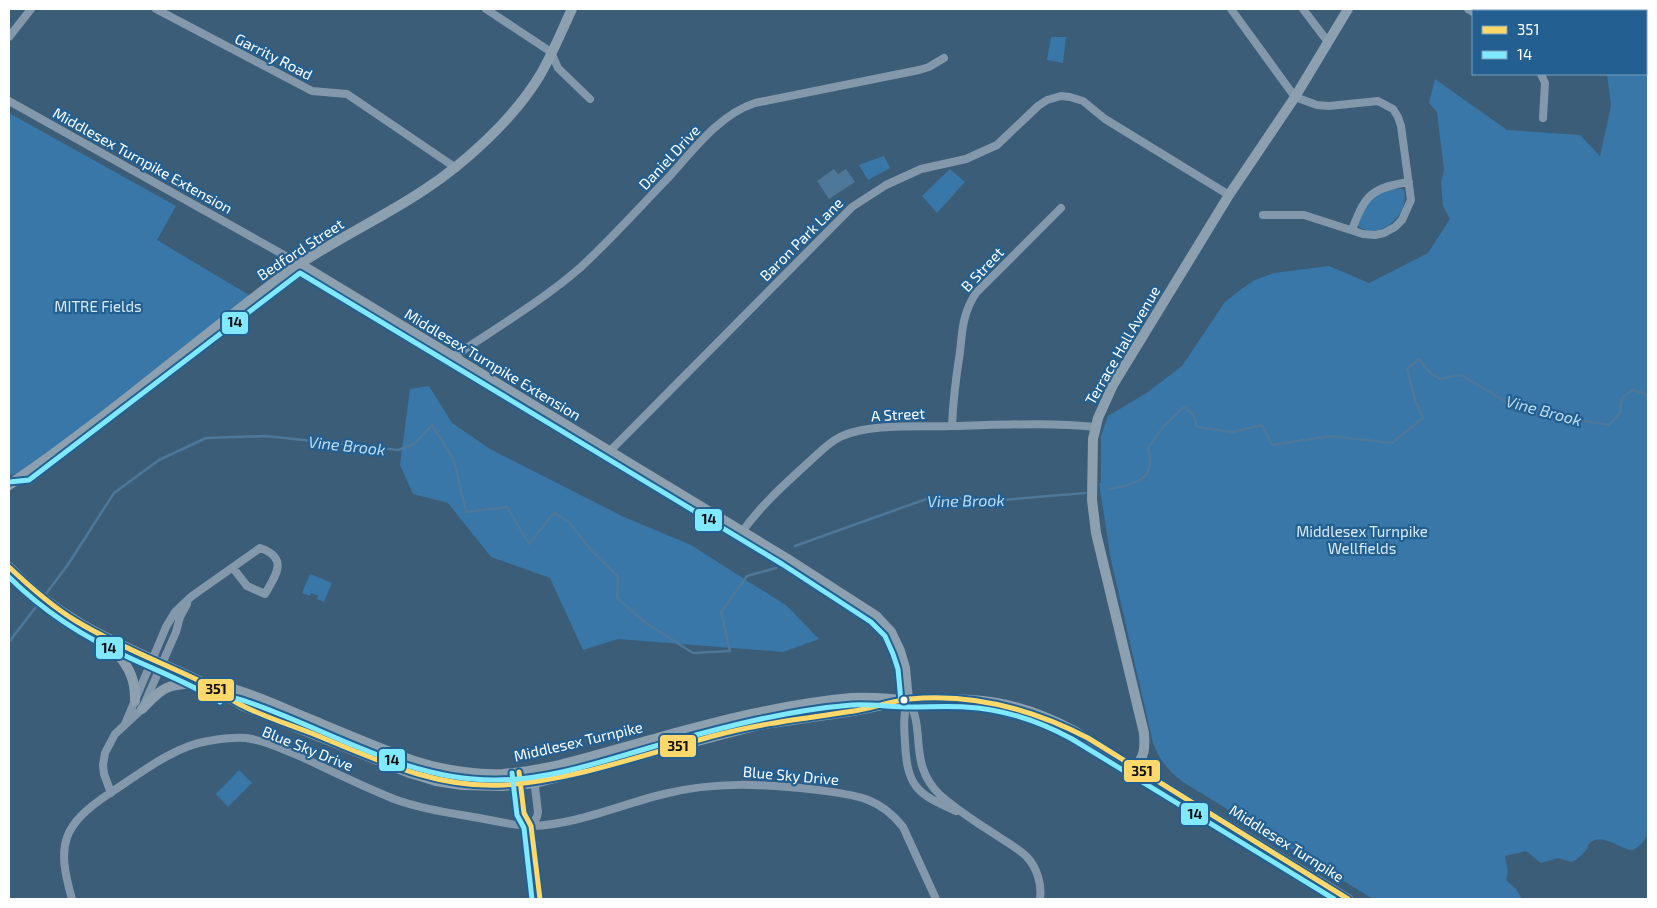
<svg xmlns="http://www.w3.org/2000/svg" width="1657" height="908" viewBox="0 0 1657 908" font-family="'Exo 2',sans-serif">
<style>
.green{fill:#3877a7}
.water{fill:#4e7899}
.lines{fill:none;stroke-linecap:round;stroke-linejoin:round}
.stream{stroke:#4e7899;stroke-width:2.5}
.street{stroke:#8399ab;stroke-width:8}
.secondary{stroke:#8ca0b0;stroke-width:10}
.bus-1-casing{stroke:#236091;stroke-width:9}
.bus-2-casing{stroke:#236091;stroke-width:9}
.bus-1{stroke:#ffd86b;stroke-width:5}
.bus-2{stroke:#80e8ff;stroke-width:5}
.bus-dot{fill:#fff;stroke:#236091;stroke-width:2}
.labels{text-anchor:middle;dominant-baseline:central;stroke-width:4.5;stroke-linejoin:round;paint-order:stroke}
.street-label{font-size:15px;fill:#fff;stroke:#236091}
.park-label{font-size:15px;fill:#d9ecf9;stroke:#236091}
.water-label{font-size:16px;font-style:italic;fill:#c0def3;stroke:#236091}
.line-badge{stroke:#236091;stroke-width:2}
.pale-badge-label{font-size:14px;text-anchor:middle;font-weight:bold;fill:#111}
</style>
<rect width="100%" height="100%" fill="#3c5d78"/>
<path class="green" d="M 1572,9 L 1648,9 L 1648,815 C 1645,821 1649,825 1648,831 C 1647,840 1640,846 1633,850 C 1620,850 1604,833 1591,842 C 1588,844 1588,846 1587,849 C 1583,854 1577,860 1571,862 L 1558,858 L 1541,863 L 1526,851 L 1505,856 L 1508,872 L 1506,880 L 1516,889 L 1522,899 L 1373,899 L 1183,782 C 1168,771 1159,759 1153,743 L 1111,560 L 1099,483 L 1101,483 L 1101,436 L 1108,416 L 1148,392 L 1182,366 L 1225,302 L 1240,290 L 1255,280 L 1274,273 L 1329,266 L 1369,283 L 1428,253 L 1450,219 L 1443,206 L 1441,183 L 1444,170 L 1437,112 L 1429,103 L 1435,79 L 1507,130 L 1580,135 L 1600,156 L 1611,106 L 1607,74 L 1646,74 L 1646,11 L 1578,11 Z
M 1051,37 L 1066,37 L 1063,63 L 1047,60 Z
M 9,113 L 176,206 L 157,240 L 254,298 L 24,474 L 9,475 Z
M 884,156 L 890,168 L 868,180 L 859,165 Z
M 950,169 L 965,182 L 937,213 L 922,196 Z
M 1385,188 L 1403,189 C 1413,211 1380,243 1358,226 L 1365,204 Z
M 429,386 L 452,423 L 490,449 L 624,517 L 691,545 L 787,606 L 819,639 L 783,652 L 618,639 L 583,650 L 550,578 L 491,557 L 448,503 L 413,494 L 400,465 L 410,389 Z
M 310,574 L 332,583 L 324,602 L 317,599 L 318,596 L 311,593 L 310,596 L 302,593 Z
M 239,770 L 252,783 L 228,807 L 216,794 Z"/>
<path class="water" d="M 834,169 L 838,174 L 846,169 L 855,182 L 829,199 L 817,181 Z"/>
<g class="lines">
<path class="stream" d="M 1109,489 C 1123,486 1150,483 1150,464 C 1150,458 1149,453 1148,447 L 1164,426 L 1184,407 L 1193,414 L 1197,427 L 1232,432 L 1262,425 L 1272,445 L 1330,436 L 1392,443 L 1423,418 L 1415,400 L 1407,369 L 1419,359 L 1429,372 L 1440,379 L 1461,375 L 1508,403 L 1590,422 L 1609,425 L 1620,413 L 1622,398 L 1633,390 L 1643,393 L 1648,397
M 795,546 L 929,498 L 1002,500 L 1085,493
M 45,595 L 67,566 L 114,493 L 159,460 L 206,438 L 266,436 L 398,450 L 414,444 L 432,425 L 454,460 L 466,512 L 507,507 L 529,544 L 554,513 L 568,521 L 590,549 L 618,577 L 617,598 L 646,623 L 693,653 L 730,651 L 721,612 L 747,576 L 776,568
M 9,642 L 42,599"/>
<path class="street" d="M 156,9 L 312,91 L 347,94 L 456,168
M 486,9 L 551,52 L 558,68 L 590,99
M 1231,9 L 1295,97 L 1317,105 L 1329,106 L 1378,101 L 1393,109 L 1398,117 L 1401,126 L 1411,200 L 1402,220 L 1395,227 L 1384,233 L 1375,235 L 1363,234 L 1304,215 L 1263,215
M 1303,9 L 1328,42
M 1468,9 L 1473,12
M 9,37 L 31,9
M 1541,74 L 1545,83 L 1543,118
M 9,101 L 300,264
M 1352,230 C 1365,195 1371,188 1409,182
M 453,357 C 496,328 542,301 581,267 C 611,239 638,209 666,180 C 692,152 718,115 755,103 L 919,70 L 929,67 L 944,58
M 952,426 C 953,401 956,377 960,352 C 962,331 963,312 976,293 L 1061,208
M 609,452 L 852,207 L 886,185 L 921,169 L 966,159 L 997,145 L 1038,106 L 1047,100 L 1061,96 L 1070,97 L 1083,101 L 1105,119 L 1229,195
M 742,532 C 761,505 786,483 810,461 C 820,452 828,443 840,437 C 867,423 921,427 952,426 C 1000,425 1048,422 1096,427
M 908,700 C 927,730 907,763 940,795 C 958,811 979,824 999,837 C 1008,843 1019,849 1027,857 C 1037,868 1042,884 1040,899
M 908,700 C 903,714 904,727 905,742 C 907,787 917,794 956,811
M 125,724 L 166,627 L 175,612 L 192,596 L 260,548 C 289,558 276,575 265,594 L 247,586 L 233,568
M 520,779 L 524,813 L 531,826 L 540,899
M 111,793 L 104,774 L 103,765 L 105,753 L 115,734 L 142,709 L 176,632 L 180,617 L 187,604
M 531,826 L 537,817 L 538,812 L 533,770
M 72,899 C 56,844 62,825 110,793 C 138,775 174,746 208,741 C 220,739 234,737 246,738 C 267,741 287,751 306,759 C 335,773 364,787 394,799 C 421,809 451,813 479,818 C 497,821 514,826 532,826 C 575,825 622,804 664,794 C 715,781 765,784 818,790 C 854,795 879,796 903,827 L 936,899"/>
<path class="secondary" d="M 300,264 L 786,558 L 876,616 L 891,632 L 900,651 L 905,668 L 908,700
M 9,485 C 105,420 192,343 285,274 C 329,242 379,220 424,190 C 464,164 511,121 537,80 C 551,58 561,32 572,9
M 9,567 C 66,628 131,648 204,683 C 218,689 230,699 243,706 L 410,773 L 436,781 L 462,785 L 503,786 L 535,783 L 759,725 L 853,711 L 897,702
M 108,641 C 124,662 136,673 135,701
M 142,709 C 151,700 160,689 172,686 C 217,674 267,702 307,718 C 343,733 378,748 414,761 C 443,770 473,775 503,774 C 555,770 605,752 654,739 C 719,721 784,704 851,698 C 870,697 889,699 908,700 C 929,700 950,698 972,700 C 1008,702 1045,715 1076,732 L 1348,899
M 1135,767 C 1145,756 1145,748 1144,733 L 1096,533 L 1092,500 L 1093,439 L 1098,418 L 1113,385 L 1229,195 L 1295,97 L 1348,9"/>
<g class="bus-1-casing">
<path id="bus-1" d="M 9,567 C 30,587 51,606 76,621 C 117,646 163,663 206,684 C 219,690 229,699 241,705 C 264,717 291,725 316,735 C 377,760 437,789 504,785 C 576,780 647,753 717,735 C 762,723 808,718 854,711 C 873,708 891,701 910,699 C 973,693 1032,709 1088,738 L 1348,899
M 519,772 L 524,813 L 531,826 L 540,899"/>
</g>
<g class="bus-2-casing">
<path id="bus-2" d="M 9,482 L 29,480 L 300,273 L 782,564 L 871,622 L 885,636 L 893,654 L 898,669 L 901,701
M 9,577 C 44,612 85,638 130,658 C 160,672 192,684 220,702
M 204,691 C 219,695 234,697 248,702 C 330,730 407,781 496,780 C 553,780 608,759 663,744 C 724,727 788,710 852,705 C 872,704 891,707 911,707 C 929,707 947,706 965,707 C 1003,709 1039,721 1072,739 L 1334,899
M 512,773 L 517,815 L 524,828 L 532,899"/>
</g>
<use href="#bus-1" class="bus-1"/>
<use href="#bus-2" class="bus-2"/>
</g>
<circle class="bus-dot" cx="904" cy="700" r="4.5"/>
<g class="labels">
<g class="street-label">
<text transform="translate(274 56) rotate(27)">Garrity Road</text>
<text transform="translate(669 157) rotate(-47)">Daniel Drive</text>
<text transform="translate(143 160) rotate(29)">Middlesex Turnpike Extension</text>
<text transform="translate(801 239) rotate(-45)">Baron Park Lane</text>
<text transform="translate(300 249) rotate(-33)">Bedford Street</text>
<text transform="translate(982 269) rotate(-47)">B Street</text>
<text transform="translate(1122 345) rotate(-60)">Terrace Hall Avenue</text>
<text transform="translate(493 364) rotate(31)">Middlesex Turnpike Extension</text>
<text transform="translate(898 414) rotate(-3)">A Street</text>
<text transform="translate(578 741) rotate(-13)">Middlesex Turnpike</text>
<text transform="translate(308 748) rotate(22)">Blue Sky Drive</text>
<text transform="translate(791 775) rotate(5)">Blue Sky Drive</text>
<text transform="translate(1287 843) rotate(32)">Middlesex Turnpike</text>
</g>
<g class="park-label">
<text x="98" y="306">MITRE Fields</text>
<text x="1362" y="531">Middlesex Turnpike<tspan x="1362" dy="17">Wellfields</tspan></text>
</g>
<g class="water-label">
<text transform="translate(1544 410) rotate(15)">Vine Brook</text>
<text transform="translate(347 445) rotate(6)">Vine Brook</text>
<text transform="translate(966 500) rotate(-1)">Vine Brook</text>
</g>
</g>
<g class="line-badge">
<rect x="221" y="311" width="28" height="24" rx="5" fill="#80e8ff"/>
<rect x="694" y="508" width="29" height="24" rx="5" fill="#80e8ff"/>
<rect x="95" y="636" width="29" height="24" rx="5" fill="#80e8ff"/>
<rect x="197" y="678" width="38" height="24" rx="5" fill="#ffd86b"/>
<rect x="659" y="734" width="38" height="24" rx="5" fill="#ffd86b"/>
<rect x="378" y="748" width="28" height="24" rx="5" fill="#80e8ff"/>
<rect x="1123" y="759" width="38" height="24" rx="5" fill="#ffd86b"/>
<rect x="1180" y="802" width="29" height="24" rx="5" fill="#80e8ff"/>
</g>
<g class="pale-badge-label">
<text x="235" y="327">14</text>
<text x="709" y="524">14</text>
<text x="109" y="653">14</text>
<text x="216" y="694">351</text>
<text x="678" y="751">351</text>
<text x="392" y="765">14</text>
<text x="1142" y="776">351</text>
<text x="1195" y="819">14</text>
</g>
<rect width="1657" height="908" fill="none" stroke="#ffffff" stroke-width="20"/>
<rect x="1472" y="10" width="175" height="65" fill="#236091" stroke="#7ba0bd"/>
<rect x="1482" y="26" width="25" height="8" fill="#ffd86b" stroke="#7ba0bd"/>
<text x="1517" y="35" font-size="15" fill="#ffffff">351</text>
<rect x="1482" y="51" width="25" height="8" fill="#80e8ff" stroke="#7ba0bd"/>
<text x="1517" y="60" font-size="15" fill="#ffffff">14</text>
</svg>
